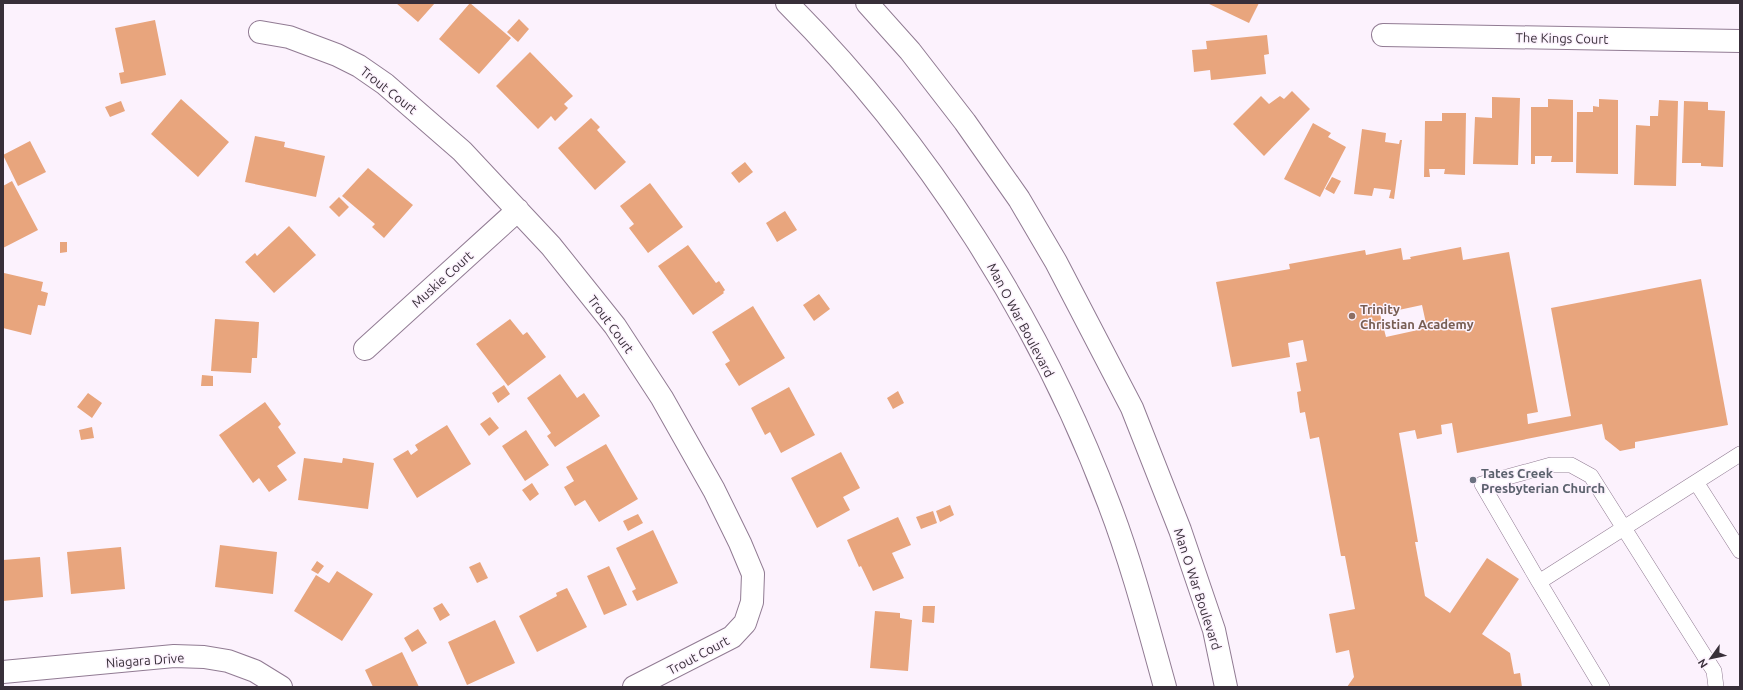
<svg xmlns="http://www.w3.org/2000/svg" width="1743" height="690" viewBox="0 0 1743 690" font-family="Ubuntu,sans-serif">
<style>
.building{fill:#e8a57d;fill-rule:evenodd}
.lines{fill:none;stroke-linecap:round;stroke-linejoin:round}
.lane-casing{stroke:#917b93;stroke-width:16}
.street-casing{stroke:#917b93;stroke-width:24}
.primary-casing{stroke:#917b93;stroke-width:24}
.lane{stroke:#fff;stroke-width:15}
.street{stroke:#fff;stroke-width:22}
.primary{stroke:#fff;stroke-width:22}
.education-dot{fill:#8d6e63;stroke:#fcf2fd;stroke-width:1.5}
.worship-dot{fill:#6b7280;stroke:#fcf2fd;stroke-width:1.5}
.labels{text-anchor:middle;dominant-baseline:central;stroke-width:3;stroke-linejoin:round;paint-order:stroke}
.street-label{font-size:13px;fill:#382f39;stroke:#fcf2fd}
.education-label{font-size:13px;font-weight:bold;fill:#785e54;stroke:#fcf2fd;text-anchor:start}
.worship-label{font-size:13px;font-weight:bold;fill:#5b616d;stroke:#fcf2fd;text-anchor:start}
</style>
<rect width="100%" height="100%" fill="#fcf2fd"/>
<path class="building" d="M 396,3 L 435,3 L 418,22 Z
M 470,3 L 511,38 L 479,74 L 439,39 Z
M 1207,3 L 1259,3 L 1249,23 Z
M 519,19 L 529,29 L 518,42 L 507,32 Z
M 155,20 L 166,75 L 121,84 L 119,73 L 124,72 L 115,28 Z
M 1267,35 L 1269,54 L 1264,55 L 1266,74 L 1211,80 L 1210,70 L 1194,72 L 1192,50 L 1207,49 L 1206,41 Z
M 530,52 L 573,96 L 564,104 L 568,108 L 555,121 L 551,116 L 538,129 L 496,86 Z
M 1292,91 L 1310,109 L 1264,156 L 1233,124 L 1261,96 L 1269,104 L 1280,96 L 1284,99 Z
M 1492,97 L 1520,98 L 1518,165 L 1473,164 L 1475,117 L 1492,118 Z
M 181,99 L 229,142 L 198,177 L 151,134 Z
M 1548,99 L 1573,100 L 1573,162 L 1551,162 L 1552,156 L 1535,156 L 1535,164 L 1531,164 L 1531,107 L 1548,107 Z
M 1599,99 L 1618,100 L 1618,174 L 1576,173 L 1577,112 L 1593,112 L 1593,106 L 1599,107 Z
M 1659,100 L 1678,101 L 1676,186 L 1634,185 L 1636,125 L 1650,126 L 1650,116 L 1658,116 Z
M 121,101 L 125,111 L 110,117 L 105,107 Z
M 1684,101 L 1708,102 L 1708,110 L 1725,111 L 1723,167 L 1701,166 L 1701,163 L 1682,163 Z
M 1442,113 L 1466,113 L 1465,175 L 1444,174 L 1445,169 L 1429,169 L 1430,177 L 1424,177 L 1425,121 L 1442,121 Z
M 591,118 L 600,127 L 597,130 L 626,162 L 595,190 L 558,148 Z
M 1313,123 L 1331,133 L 1328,137 L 1346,147 L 1320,197 L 1284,179 Z
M 1362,129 L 1386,133 L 1385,142 L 1399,144 L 1400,140 L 1402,140 L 1394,199 L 1389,198 L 1391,190 L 1374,188 L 1372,196 L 1354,194 Z
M 255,136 L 285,142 L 284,147 L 325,156 L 316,197 L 245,182 Z
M 30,141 L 46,172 L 18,186 L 3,155 Z
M 745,162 L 753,172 L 739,183 L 731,173 Z
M 368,168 L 413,205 L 384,238 L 372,227 L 375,224 L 342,196 Z
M 1332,177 L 1341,181 L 1334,194 L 1325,189 Z
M 12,181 L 38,230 L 3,248 L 3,186 Z
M 650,183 L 683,227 L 648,253 L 629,228 L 634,224 L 620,206 Z
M 339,197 L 349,207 L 339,217 L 329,207 Z
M 785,211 L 797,230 L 777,242 L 766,223 Z
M 289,226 L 316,255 L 274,293 L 245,262 L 255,253 L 257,256 Z
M 60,242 L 67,242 L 67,252 L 60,253 Z
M 688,245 L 716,283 L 719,281 L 725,290 L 723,292 L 724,293 L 693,315 L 658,266 Z
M 1461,247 L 1463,260 L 1509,252 L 1538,412 L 1527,414 L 1528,424 L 1571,416 L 1551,308 L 1701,279 L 1728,425 L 1635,442 L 1635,448 L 1620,451 L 1605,439 L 1602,424 L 1457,453 L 1452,423 L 1441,425 L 1442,434 L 1417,439 L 1415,430 L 1399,433 L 1418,542 L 1415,542 L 1425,596 L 1450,613 L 1487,558 L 1519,579 L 1482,634 L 1510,653 L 1514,674 L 1520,673 L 1522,687 L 1347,687 L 1354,677 L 1349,650 L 1336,653 L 1329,614 L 1355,609 L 1345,556 L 1341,556 L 1319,437 L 1310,439 L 1305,412 L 1300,413 L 1297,392 L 1301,391 L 1296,363 L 1307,361 L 1303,340 L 1288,343 L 1290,357 L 1232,367 L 1216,282 L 1290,269 L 1289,264 L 1365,250 L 1366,255 L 1401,248 L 1403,260 L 1411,259 L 1410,257 ZM 1422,305 L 1427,328 L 1386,337 L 1380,314 Z
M 4,273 L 43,282 L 41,291 L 48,293 L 45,306 L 38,305 L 31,335 L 3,328 Z
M 819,294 L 830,309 L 814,321 L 803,305 Z
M 753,306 L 785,358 L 739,386 L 725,364 L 730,361 L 712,332 Z
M 215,319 L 259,322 L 257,358 L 252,358 L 251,373 L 211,371 Z
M 510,319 L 523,335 L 527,332 L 546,357 L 508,386 L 476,344 Z
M 560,374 L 577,398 L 584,393 L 600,416 L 555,447 L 547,436 L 551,433 L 527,398 Z
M 202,375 L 213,376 L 213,386 L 201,386 Z
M 504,385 L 510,394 L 498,403 L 492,393 Z
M 789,387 L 815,435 L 781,453 L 770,432 L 765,435 L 751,408 Z
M 898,391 L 904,403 L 893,409 L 887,398 Z
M 88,393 L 102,403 L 92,418 L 77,407 Z
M 265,402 L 281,424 L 278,427 L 296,453 L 277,466 L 287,480 L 269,492 L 259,478 L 253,483 L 219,435 Z
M 490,417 L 499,428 L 489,436 L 480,424 Z
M 447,425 L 471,464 L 417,498 L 393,459 L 408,450 L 411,455 L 418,450 L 415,445 Z
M 92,427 L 94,438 L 81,440 L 79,430 Z
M 526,430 L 549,465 L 525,481 L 502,446 Z
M 606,444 L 638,499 L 599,522 L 585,500 L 575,506 L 564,487 L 574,481 L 566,467 Z
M 841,452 L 860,488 L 843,497 L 850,510 L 817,528 L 791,478 Z
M 304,458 L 342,463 L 343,458 L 374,463 L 368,509 L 298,500 Z
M 532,483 L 539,494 L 530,501 L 522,490 Z
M 950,505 L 954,515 L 940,522 L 936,511 Z
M 933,511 L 937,523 L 921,529 L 916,517 Z
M 638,514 L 643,523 L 628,531 L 623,521 Z
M 898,517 L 911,545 L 892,553 L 904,578 L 873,591 L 861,566 L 859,567 L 847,540 Z
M 653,530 L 678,583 L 637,601 L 632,591 L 636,589 L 616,548 Z
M 220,545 L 277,552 L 273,594 L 215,587 Z
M 121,547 L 125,589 L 71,594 L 67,552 Z
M 40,557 L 43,597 L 3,601 L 3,560 Z
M 317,561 L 324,566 L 318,574 L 311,570 Z
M 480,562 L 488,578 L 477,583 L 469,567 Z
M 609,566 L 627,605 L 604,615 L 587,576 Z
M 337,571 L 373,594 L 342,641 L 294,611 L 316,575 L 329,583 Z
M 567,588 L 587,627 L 537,652 L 519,616 L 557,596 L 556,593 Z
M 442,603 L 450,615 L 440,621 L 433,608 Z
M 923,606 L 935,606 L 934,623 L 922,622 Z
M 875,611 L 900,613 L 900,618 L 912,620 L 908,671 L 870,668 Z
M 495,620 L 515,663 L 467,685 L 448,642 Z
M 418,629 L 427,643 L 412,652 L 404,638 Z
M 402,652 L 419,687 L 373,687 L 365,670 Z"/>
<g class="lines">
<g class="lane-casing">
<path id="lane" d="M 1696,482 L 1740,454
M 1539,582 L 1482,484 L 1551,465 L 1571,465 L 1591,476 L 1714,671 L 1716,687
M 1602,687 L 1539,582 L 1696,482 L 1740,551"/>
</g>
<g class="street-casing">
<path id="street" d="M 260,32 L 289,37 L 337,55 L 359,66 L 385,84 L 462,151 L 551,246 L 615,326 L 662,398 L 714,490 L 740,543 L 753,574 L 752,602 L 745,623 L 732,637 L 634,687
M 1383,35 L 1740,41
M 365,349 L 518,210
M 3,672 L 174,656 L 204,657 L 228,661 L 255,671 L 281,687"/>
</g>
<g class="primary-casing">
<path id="primary" d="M 787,3 C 926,142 1040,320 1109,504 C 1132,564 1148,626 1165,687
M 867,3 L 910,51 L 965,122 L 1019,199 L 1056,262 L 1132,408 L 1180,530 L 1214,630 L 1226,687"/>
</g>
<use href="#lane" class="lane"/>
<use href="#street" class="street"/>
<use href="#primary" class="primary"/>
</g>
<circle class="education-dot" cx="1352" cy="316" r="4"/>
<circle class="worship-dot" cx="1473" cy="480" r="4"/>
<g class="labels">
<g class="street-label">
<text transform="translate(1562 38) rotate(1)">The Kings Court</text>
<text transform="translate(389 90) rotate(38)">Trout Court</text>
<text transform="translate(442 279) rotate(-42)">Muskie Court</text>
<text transform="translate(1021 320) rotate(62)">Man O War Boulevard</text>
<text transform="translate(611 324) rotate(54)">Trout Court</text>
<text transform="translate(1198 589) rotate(72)">Man O War Boulevard</text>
<text transform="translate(698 655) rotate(-28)">Trout Court</text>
<text transform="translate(145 660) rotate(-4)">Niagara Drive</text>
</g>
<g class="education-label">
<text x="1360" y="309">Trinity<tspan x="1360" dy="15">Christian Academy</tspan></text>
</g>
<g class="worship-label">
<text x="1481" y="473">Tates Creek<tspan x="1481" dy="15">Presbyterian Church</tspan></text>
</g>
</g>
<rect width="1743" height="690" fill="none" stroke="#382f39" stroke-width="8"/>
<g transform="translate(1711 658) rotate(237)" stroke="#fcf2fd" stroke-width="3" paint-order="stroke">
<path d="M0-3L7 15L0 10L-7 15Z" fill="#382f39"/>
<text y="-6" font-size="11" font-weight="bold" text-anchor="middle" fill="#382f39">N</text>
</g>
</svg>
